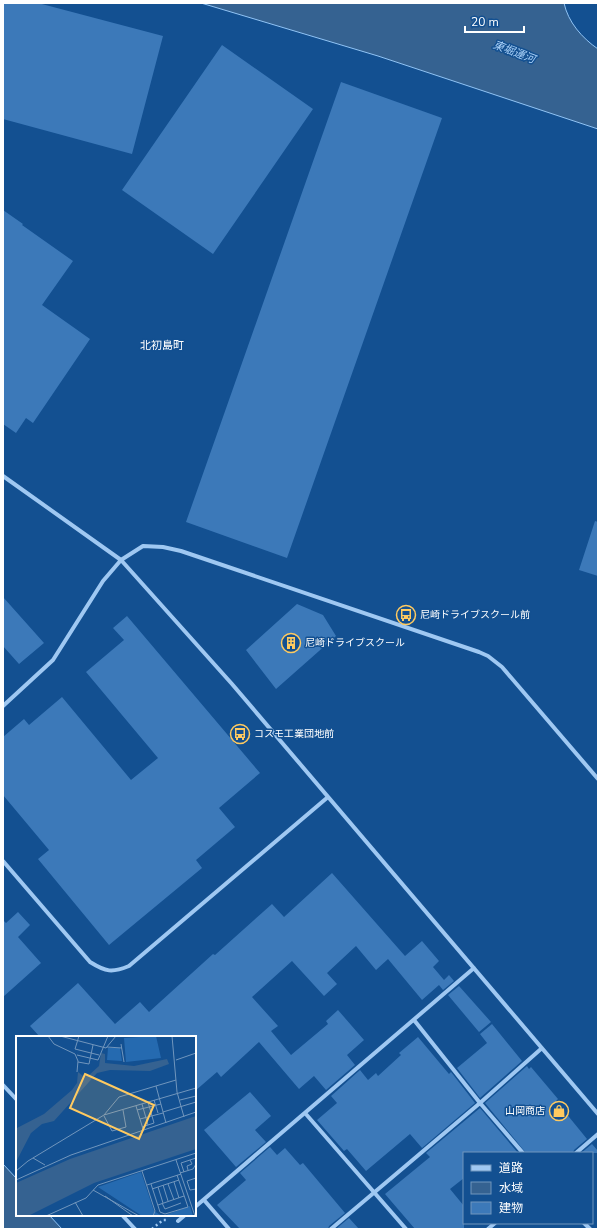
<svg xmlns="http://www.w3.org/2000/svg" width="601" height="1232" viewBox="0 0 601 1232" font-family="'Nunito Sans','Noto Sans JP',sans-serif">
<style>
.water{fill:#356291;stroke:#91c4f5}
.building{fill:#3c79b9}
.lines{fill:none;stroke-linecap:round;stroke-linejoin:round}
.path{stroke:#9fc8f2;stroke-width:2.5;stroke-dasharray:2 3;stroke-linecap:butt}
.minor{stroke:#9fc8f2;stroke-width:4}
.labels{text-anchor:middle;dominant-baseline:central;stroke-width:3;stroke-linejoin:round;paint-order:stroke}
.poi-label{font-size:10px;fill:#fff;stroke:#135091;text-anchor:start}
.water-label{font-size:11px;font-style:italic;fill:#abd2f9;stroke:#135091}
.neighbourhood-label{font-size:11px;fill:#fff;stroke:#135091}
.inset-road{fill:none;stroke:#7196bd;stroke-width:1}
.view{fill:#ffca60;fill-opacity:0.15;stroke:#ffca60;stroke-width:2}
.inset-edge{fill:none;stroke:#fff;stroke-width:2}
</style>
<rect width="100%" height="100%" fill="#135091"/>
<path class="water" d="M 201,3 L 564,3 C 568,22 582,38 598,49 L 598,129 L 378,56 Z
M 3,1164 L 17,1179 L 17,1215 L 49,1215 L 62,1229 L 3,1229 Z"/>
<path class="building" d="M 3,3 L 38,3 L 163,36 L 132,154 L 3,119 Z
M 222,45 L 313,109 L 213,254 L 122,190 Z
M 341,82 L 442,118 L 287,558 L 186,522 Z
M 3,210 L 23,224 L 22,225 L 73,261 L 42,305 L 90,339 L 33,423 L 26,418 L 16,433 L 3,424 Z
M 595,521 L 598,522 L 598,576 L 579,570 Z
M 3,597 L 44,643 L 19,664 L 3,646 Z
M 297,604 L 323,615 L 336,636 L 276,689 L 246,650 Z
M 127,616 L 260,773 L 219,808 L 235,827 L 196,860 L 202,868 L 109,945 L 38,859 L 49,850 L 3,795 L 3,737 L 24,719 L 29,725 L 62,697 L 131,780 L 158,758 L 86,672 L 124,640 L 113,628 Z
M 332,873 L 405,956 L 422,941 L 439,961 L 433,967 L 444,980 L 449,975 L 454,981 L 443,990 L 439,985 L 422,1000 L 388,959 L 376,970 L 356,946 L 327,973 L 337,984 L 324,996 L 292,961 L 252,997 L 278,1026 L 271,1031 L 291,1055 L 328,1024 L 326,1021 L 338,1010 L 364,1040 L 347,1055 L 355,1065 L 326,1090 L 314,1076 L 299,1089 L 259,1042 L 221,1077 L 217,1072 L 195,1091 L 195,1037 L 40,1037 L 30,1026 L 78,983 L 115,1024 L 140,1002 L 149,1012 L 213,954 L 215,955 L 272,904 L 284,917 Z
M 18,912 L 30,925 L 18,937 L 41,963 L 3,997 L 3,920 L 6,923 Z
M 459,986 L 491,1022 L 479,1032 L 448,995 Z
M 492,1024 L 522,1061 L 480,1098 L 457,1068 L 487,1043 L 480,1034 Z
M 418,1037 L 449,1074 L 451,1072 L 475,1103 L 422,1148 L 410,1134 L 366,1171 L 347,1149 L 344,1151 L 317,1120 L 337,1103 L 331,1096 L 360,1070 L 368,1080 L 376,1073 L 378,1076 L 401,1055 L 399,1053 Z
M 527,1066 L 529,1069 L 531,1067 L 558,1099 L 556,1101 L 587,1139 L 574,1150 L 573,1153 L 526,1153 L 485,1103 Z
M 250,1092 L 271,1116 L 255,1130 L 266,1142 L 236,1167 L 204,1130 Z
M 480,1108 L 518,1153 L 464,1153 L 464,1178 L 450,1189 L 464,1206 L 464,1229 L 415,1229 L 385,1194 L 430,1157 L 426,1153 Z
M 592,1144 L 598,1151 L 598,1153 L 581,1153 Z
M 270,1147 L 277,1155 L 285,1148 L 300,1165 L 303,1163 L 345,1213 L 329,1226 L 328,1229 L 240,1229 L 217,1205 L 246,1180 L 240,1173 Z
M 349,1218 L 359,1229 L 336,1229 Z"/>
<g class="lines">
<path class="path" d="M 152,1229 L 163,1220 L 167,1220"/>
<path class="minor" d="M 3,476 L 121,560 L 232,684 L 598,1114
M 3,706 L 53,660 L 103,581 L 121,560 L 143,546 L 163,547 L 181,551 L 479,652 L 488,656 L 502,667 L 598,779
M 3,861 L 90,962 C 106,972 112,973 129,966 L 328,797
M 414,1020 L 480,1103 L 523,1153
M 3,1085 L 17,1100
M 305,1113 L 406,1229
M 576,1153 L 598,1134
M 204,1200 L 229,1229
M 195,1207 L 474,968
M 122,1215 L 135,1229
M 178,1221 L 185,1215
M 584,1223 L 590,1229
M 331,1229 L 480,1103 L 542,1048
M 488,1229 L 495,1223"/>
</g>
<defs>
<g id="bus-ring" transform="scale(1)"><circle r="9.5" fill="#135091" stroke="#ffca60" stroke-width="1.5"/><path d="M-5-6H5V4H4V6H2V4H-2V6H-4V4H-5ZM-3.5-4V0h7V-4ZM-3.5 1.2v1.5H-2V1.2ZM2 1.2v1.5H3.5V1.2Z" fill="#ffca60"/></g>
<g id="building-ring" transform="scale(1)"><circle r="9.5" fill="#135091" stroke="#ffca60" stroke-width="1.5"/><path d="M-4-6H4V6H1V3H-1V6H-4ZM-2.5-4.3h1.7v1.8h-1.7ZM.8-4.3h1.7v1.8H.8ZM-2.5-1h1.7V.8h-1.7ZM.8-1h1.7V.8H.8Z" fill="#ffca60"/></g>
<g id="shop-ring" transform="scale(1)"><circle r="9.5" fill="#135091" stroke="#ffca60" stroke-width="1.5"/><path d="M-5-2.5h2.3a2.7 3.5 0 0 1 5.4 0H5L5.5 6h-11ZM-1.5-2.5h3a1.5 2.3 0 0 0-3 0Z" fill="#ffca60"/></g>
</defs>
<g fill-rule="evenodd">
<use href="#bus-ring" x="406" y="615"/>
<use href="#building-ring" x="291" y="643"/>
<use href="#bus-ring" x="240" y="734"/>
<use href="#shop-ring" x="559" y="1111"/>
</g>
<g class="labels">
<g class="poi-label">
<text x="420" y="615">尼崎ドライブスクール前</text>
<text x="305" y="643">尼崎ドライブスクール</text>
<text x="254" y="734">コスモ工業団地前</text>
<text x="545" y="1111" text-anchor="end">山岡商店</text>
</g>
<g class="water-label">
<text transform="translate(514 52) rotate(21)">東堀運河</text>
</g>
<g class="neighbourhood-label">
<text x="162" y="345">北初島町</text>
</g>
</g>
<g transform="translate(16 1036)">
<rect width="180" height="180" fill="#135091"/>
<path d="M 140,0 L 145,22 L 110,26 L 108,2 ZM 92,12 L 104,12 L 106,25 L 91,24 ZM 125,136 L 138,175 L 146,180 L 126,180 L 82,151 ZM 174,170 L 177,180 L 147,180 Z" fill="#256ab0"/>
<path d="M 85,17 L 89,18 L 89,27 L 118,30 L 151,23 L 153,28 L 134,35 L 94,34 L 81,37 L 38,85 L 26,88 L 15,97 L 0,126 L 1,92 L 28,78 L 56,54 L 61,47 L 62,36 L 67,40 L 72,40 L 83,30 ZM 180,80 L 180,113 L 78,147 L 12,180 L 0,180 L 0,147 L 54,123 Z" fill="#356291"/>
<path class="inset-road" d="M 32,0 L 38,8 L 59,18 L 62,25 L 61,36M 44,0 L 90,12 L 100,0M 156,0 L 161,56 L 168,81M 105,8 L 108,26M 91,11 L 106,12M 59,13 L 83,19M 59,13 L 63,0M 61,19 L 82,24 L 92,0M 160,24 L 180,17M 62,26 L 73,28 L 77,9M 140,50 L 150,87M 138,64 L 142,77M 164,64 L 180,60M 126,68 L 132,89M 120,70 L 127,93M 121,74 L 145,68M 147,76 L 180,66M 88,79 L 103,61 L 160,44M 88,80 L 96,95 L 110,91 L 107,74M 124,83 L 147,77M 126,91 L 138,87 L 132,66M 17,122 L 29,129M 160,124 L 179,180M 172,134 L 171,130 L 176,128 L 174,124M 0,135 L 12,125 L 88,79 L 180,52M 126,135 L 139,175 L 137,180M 168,136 L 165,127 L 180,122M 164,137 L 177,133 L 180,128M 180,142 L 171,145 L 174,154 L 180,153M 0,144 L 55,119 L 180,76M 158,146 L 163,162M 135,148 L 144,176 L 149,178 L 172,171 L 161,139M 152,148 L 158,164M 131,149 L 165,138M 147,149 L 152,165M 142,151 L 147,167M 136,153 L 163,144M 77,154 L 123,180M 89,160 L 117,180M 59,166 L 67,180M 146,167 L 149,173 L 165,167M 142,169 L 168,160M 30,180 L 70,162 L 82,149 L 180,117"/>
<path class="view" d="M 69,38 L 138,69 L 123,103 L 54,72 Z"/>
<rect width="180" height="180" class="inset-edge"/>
</g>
<rect width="601" height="1232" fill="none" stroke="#ffffff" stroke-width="8"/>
<rect x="463" y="1152" width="130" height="72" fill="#135091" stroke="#7196bd"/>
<rect x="471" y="1165" width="20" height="6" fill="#9fc8f2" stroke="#7196bd"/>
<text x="499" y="1172" font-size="12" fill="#ffffff">道路</text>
<rect x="471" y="1182" width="20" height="12" fill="#356291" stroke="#7196bd"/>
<text x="499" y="1192" font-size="12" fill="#ffffff">水域</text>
<rect x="471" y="1202" width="20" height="12" fill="#3c79b9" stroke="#7196bd"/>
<text x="499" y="1212" font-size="12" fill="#ffffff">建物</text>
<path d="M465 26v6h59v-6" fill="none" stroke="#ffffff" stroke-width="2"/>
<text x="471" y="26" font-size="12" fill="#ffffff" stroke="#135091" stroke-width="3" paint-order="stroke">20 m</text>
</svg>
